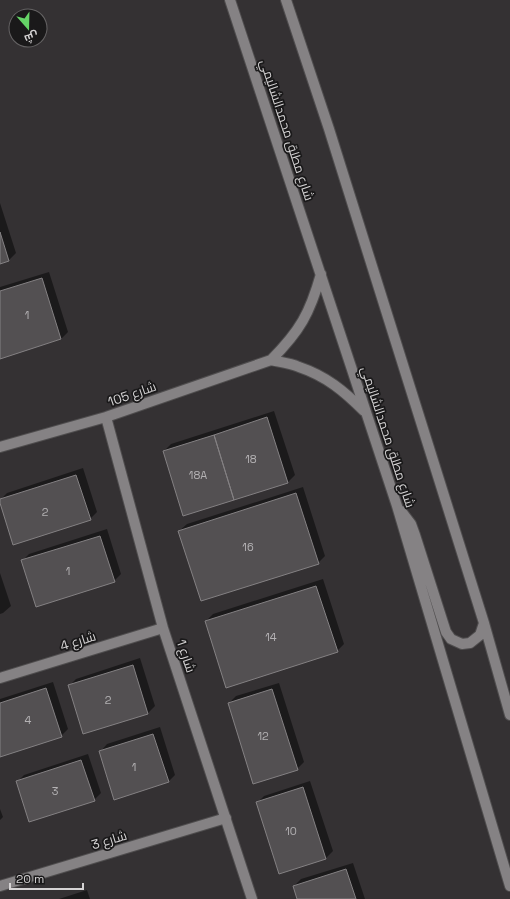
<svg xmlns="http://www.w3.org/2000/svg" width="510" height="899" viewBox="0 0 510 899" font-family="'Space Grotesk',Cairo,sans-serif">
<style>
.shadow{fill:#0007}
.building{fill:#535052;stroke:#848183}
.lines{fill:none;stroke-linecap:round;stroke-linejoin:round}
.minor-casing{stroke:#4f4d4e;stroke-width:12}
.minor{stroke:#858284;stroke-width:10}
.labels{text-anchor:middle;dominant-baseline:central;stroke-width:3.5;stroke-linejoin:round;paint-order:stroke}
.number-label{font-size:11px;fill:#b4b2b4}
.street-label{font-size:13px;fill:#d5d3d4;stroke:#1a191a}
</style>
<rect width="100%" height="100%" fill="#343133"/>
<path class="shadow" d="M 0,203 L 16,253 L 9,260 L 0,263 Z
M 49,272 L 68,332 L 61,339 L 0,358 L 0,287 Z
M 274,411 L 295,475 L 288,482 L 164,451 L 171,444 Z
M 83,468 L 97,512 L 90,519 L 0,500 L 7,493 Z
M 303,487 L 325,556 L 318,563 L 179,531 L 187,524 Z
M 107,529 L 121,574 L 114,581 L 22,561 L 29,554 Z
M 0,573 L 11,606 L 3,613 L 0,614 Z
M 323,579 L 344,644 L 337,651 L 206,621 L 213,614 Z
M 140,658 L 155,706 L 148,713 L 69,686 L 76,679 Z
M 53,682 L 68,729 L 61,736 L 0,756 L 0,699 Z
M 279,683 L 304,762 L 297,769 L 229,703 L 236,696 Z
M 160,727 L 175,775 L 168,782 L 100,752 L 107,744 Z
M 88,754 L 101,793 L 94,800 L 17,782 L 24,775 Z
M 310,781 L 333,851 L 326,858 L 279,873 L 257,803 L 264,796 Z
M 0,809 L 3,817 L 0,820 Z
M 353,863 L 365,899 L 298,899 L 294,886 L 301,879 Z
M 87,890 L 90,899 L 59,899 Z"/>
<path class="building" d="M 0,232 L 9,261 L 0,264 Z
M 42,278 L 61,339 L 0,359 L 0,291 Z
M 267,417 L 288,483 L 234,500 L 214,435 Z
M 214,435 L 234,500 L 183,516 L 163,451 Z
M 76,475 L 91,520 L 13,545 L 0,503 L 0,499 Z
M 296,493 L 319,564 L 201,601 L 178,531 Z
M 100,536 L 115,582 L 36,607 L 21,560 Z
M 316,586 L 338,652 L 226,688 L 205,621 Z
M 133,665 L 148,714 L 83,734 L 68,685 Z
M 46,688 L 62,737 L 0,757 L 0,703 Z
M 272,689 L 298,770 L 253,784 L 228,703 Z
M 153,734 L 169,782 L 114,800 L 99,751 Z
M 81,760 L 95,801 L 29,822 L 16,781 Z
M 303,787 L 326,859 L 279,874 L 256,802 Z
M 346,869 L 356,899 L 297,899 L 293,886 Z"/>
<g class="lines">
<g class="minor-casing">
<path id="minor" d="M 230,0 L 397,506 L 510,886
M 286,0 L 329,129 L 484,623 L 510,715
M 271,360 C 280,362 290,363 299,367 C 326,376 344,391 364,411
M 106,417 L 163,628 L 252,899
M 0,447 L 106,417 L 271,360 C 300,331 310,313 321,274
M 401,511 L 411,524 L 415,535 L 446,632 L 451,639 L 462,644 L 470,643 L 480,635 L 484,623
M 0,678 L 163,628
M 0,886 L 226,818"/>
</g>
<use href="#minor" class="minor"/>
</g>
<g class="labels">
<g class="number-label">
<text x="27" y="315">1</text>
<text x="251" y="459">18</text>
<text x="198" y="475">18A</text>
<text x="45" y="512">2</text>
<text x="248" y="547">16</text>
<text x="68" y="571">1</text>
<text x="271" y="637">14</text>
<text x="108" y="700">2</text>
<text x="28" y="720">4</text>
<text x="263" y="736">12</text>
<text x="134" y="767">1</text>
<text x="55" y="791">3</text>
<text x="291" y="831">10</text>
</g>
<g class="street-label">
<text transform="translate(287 130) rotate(72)">شارع مطلق محمدالشاليمي</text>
<text transform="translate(132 394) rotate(-19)">شارع 105</text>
<text transform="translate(388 437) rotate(72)">شارع مطلق محمدالشاليمي</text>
<text transform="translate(78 641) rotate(-17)">شارع 4</text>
<text transform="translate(186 656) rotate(72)">شارع 1</text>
<text transform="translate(109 840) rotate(-17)">شارع 3</text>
</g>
</g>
<g transform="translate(28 28) rotate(160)"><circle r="19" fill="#1a191a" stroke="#656364"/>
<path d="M0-3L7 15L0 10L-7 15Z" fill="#65d467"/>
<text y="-6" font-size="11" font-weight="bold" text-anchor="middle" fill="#d5d3d4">ش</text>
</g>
<path d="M10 883v6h73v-6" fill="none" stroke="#d5d3d4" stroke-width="2"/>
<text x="16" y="883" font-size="12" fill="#d5d3d4" stroke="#1a191a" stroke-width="3" paint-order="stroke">20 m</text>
</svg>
